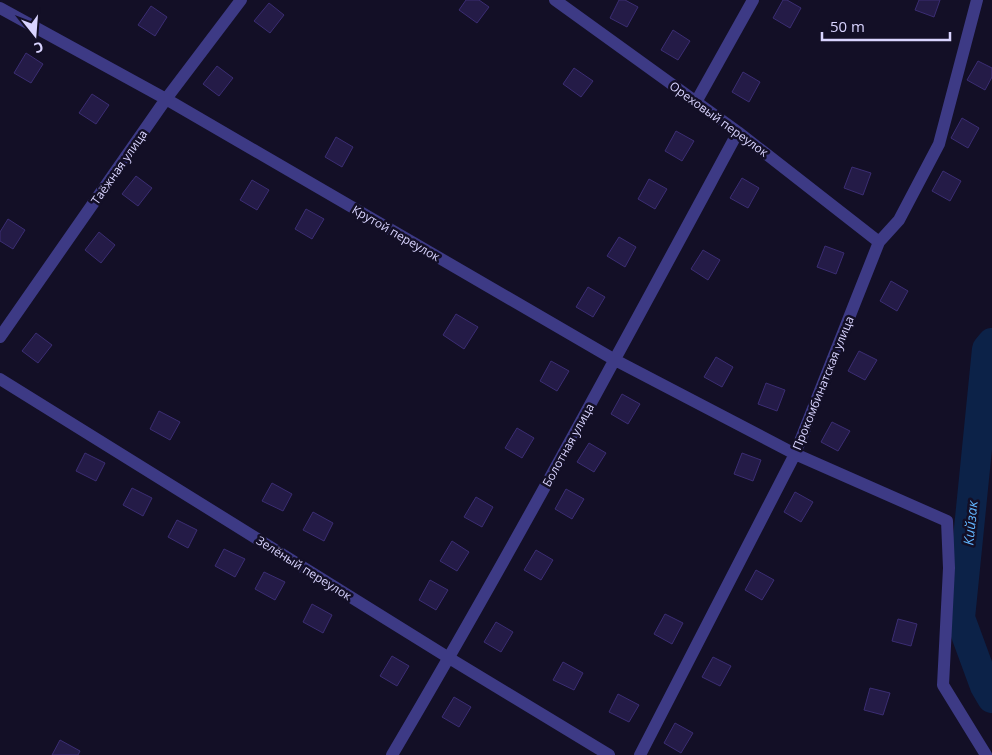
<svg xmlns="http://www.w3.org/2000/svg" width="992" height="755" viewBox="0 0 992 755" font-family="'Open Sans',sans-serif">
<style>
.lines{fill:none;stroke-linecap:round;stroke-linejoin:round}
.river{stroke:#0c2248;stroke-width:30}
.building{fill:#241b47;stroke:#3b2d73}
.minor{stroke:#3d3a85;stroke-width:12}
.labels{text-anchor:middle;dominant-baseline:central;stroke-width:5;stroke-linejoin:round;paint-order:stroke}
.street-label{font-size:12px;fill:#d9d4ff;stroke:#130f26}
.water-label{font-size:14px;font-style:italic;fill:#62b6ff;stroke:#130f26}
</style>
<rect width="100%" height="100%" fill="#130f26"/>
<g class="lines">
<path class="river" d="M 992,343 L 987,349 L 960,618 L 985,686 L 992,698"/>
</g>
<path class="building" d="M 466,0 L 479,0 L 489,7 L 477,23 L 459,10 Z
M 619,0 L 625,0 L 638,7 L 627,27 L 610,18 Z
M 783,0 L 787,0 L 801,8 L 790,28 L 773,18 Z
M 919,0 L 940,0 L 934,17 L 915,10 Z
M 269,3 L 284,15 L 270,33 L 254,21 Z
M 151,6 L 167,17 L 155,36 L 138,25 Z
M 673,30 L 690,41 L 678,60 L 661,50 Z
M 26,53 L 43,64 L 31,83 L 14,73 Z
M 978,61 L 992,68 L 992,77 L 985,90 L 967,80 Z
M 217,66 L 233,78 L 219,96 L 203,84 Z
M 574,68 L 593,81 L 581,97 L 563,84 Z
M 743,72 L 760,82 L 749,102 L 732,92 Z
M 92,94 L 109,105 L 96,124 L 79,113 Z
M 962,118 L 979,128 L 968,148 L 951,138 Z
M 676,131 L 694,141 L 682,161 L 665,151 Z
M 336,137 L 353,147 L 342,167 L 325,157 Z
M 852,167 L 871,173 L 863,195 L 844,188 Z
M 943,171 L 961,181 L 950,201 L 932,191 Z
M 136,176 L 152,188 L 138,206 L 122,194 Z
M 742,178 L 759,188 L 748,208 L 730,198 Z
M 649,179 L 667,189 L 655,209 L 638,199 Z
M 252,180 L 269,190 L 257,210 L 240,200 Z
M 306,209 L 324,219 L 312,239 L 295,229 Z
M 8,219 L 25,230 L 13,249 L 0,241 L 0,232 Z
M 99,232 L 115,245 L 101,263 L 85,250 Z
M 619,237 L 636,247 L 625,267 L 607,256 Z
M 825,246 L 844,253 L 836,274 L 817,267 Z
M 703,250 L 720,260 L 708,280 L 691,269 Z
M 891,281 L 908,291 L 897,311 L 880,301 Z
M 588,287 L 605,297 L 593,317 L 576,307 Z
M 456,314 L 478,327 L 464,349 L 443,335 Z
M 36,333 L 52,345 L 38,363 L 22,351 Z
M 859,351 L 877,360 L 865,380 L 848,371 Z
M 716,357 L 733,367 L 722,387 L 704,377 Z
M 551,361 L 569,371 L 557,391 L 540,381 Z
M 766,383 L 785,390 L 777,411 L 758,404 Z
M 622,394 L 640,404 L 628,424 L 611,414 Z
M 159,411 L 180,422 L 170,440 L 150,429 Z
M 832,422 L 850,431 L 838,451 L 821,442 Z
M 517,428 L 534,438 L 522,458 L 505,448 Z
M 589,443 L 606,453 L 594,472 L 577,462 Z
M 85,453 L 105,463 L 96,481 L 76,471 Z
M 742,453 L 761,460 L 753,481 L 734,474 Z
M 272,483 L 292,494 L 283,511 L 262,501 Z
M 132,488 L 152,498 L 143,516 L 123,505 Z
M 566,489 L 584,499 L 572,519 L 555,509 Z
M 795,492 L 813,502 L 801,522 L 784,512 Z
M 476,497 L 493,507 L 482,527 L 464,517 Z
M 313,512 L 333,523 L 324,541 L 303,530 Z
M 177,520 L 197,530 L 188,548 L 168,537 Z
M 452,541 L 469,552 L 457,571 L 440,561 Z
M 224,549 L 245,559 L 235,577 L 215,566 Z
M 536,550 L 553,560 L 541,580 L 524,570 Z
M 756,570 L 774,580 L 762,600 L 745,590 Z
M 264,572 L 285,582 L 275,600 L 255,589 Z
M 430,580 L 448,590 L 436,610 L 419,600 Z
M 312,604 L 332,615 L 323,633 L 303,622 Z
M 665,614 L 683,623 L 672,644 L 654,634 Z
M 898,619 L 917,624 L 911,646 L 892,641 Z
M 496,622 L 513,632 L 501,652 L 484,642 Z
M 392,656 L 409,666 L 397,686 L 380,676 Z
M 713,657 L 731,666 L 720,686 L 702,677 Z
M 563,662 L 583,673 L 574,690 L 553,680 Z
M 870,688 L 890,693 L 883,715 L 864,710 Z
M 618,694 L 639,705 L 629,722 L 609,712 Z
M 454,697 L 471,707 L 459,727 L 442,717 Z
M 675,723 L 693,733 L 681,753 L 664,743 Z
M 60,740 L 80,751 L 78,755 L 52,755 Z"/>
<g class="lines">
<path class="minor" d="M 555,0 L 738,132 L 879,242
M 0,8 L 166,99 L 615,360 L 795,454 L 947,521 L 949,568 L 943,685 L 986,755
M 696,102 L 753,0
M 0,337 L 166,99 L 241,0
M 0,379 L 449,658 L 609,755
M 392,755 C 513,550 625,341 738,132
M 640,755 L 795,454 L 879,242 L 899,220 L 939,144 L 977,0"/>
</g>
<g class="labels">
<g class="street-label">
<text transform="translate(719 119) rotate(36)">Ореховый переулок</text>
<text transform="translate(119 167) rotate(-55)">Таёжная улица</text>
<text transform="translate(396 233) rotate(30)">Крутой переулок</text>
<text transform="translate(823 383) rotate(-68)">Прокомбинатская улица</text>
<text transform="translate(568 445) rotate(-61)">Болотная улица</text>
<text transform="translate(304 568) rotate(32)">Зелёный переулок</text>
</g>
<g class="water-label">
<text transform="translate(970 523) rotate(-84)">Кийзак</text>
</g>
</g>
<g transform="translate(35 35) rotate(163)" stroke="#130f26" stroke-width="4" paint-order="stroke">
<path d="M0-4L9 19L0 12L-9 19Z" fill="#d9d4ff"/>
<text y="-8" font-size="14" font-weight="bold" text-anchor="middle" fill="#d9d4ff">С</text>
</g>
<path d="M822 32v8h128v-8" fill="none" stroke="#d9d4ff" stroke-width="2.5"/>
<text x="830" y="32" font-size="15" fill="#d9d4ff" stroke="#130f26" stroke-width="4" paint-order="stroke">50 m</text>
</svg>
